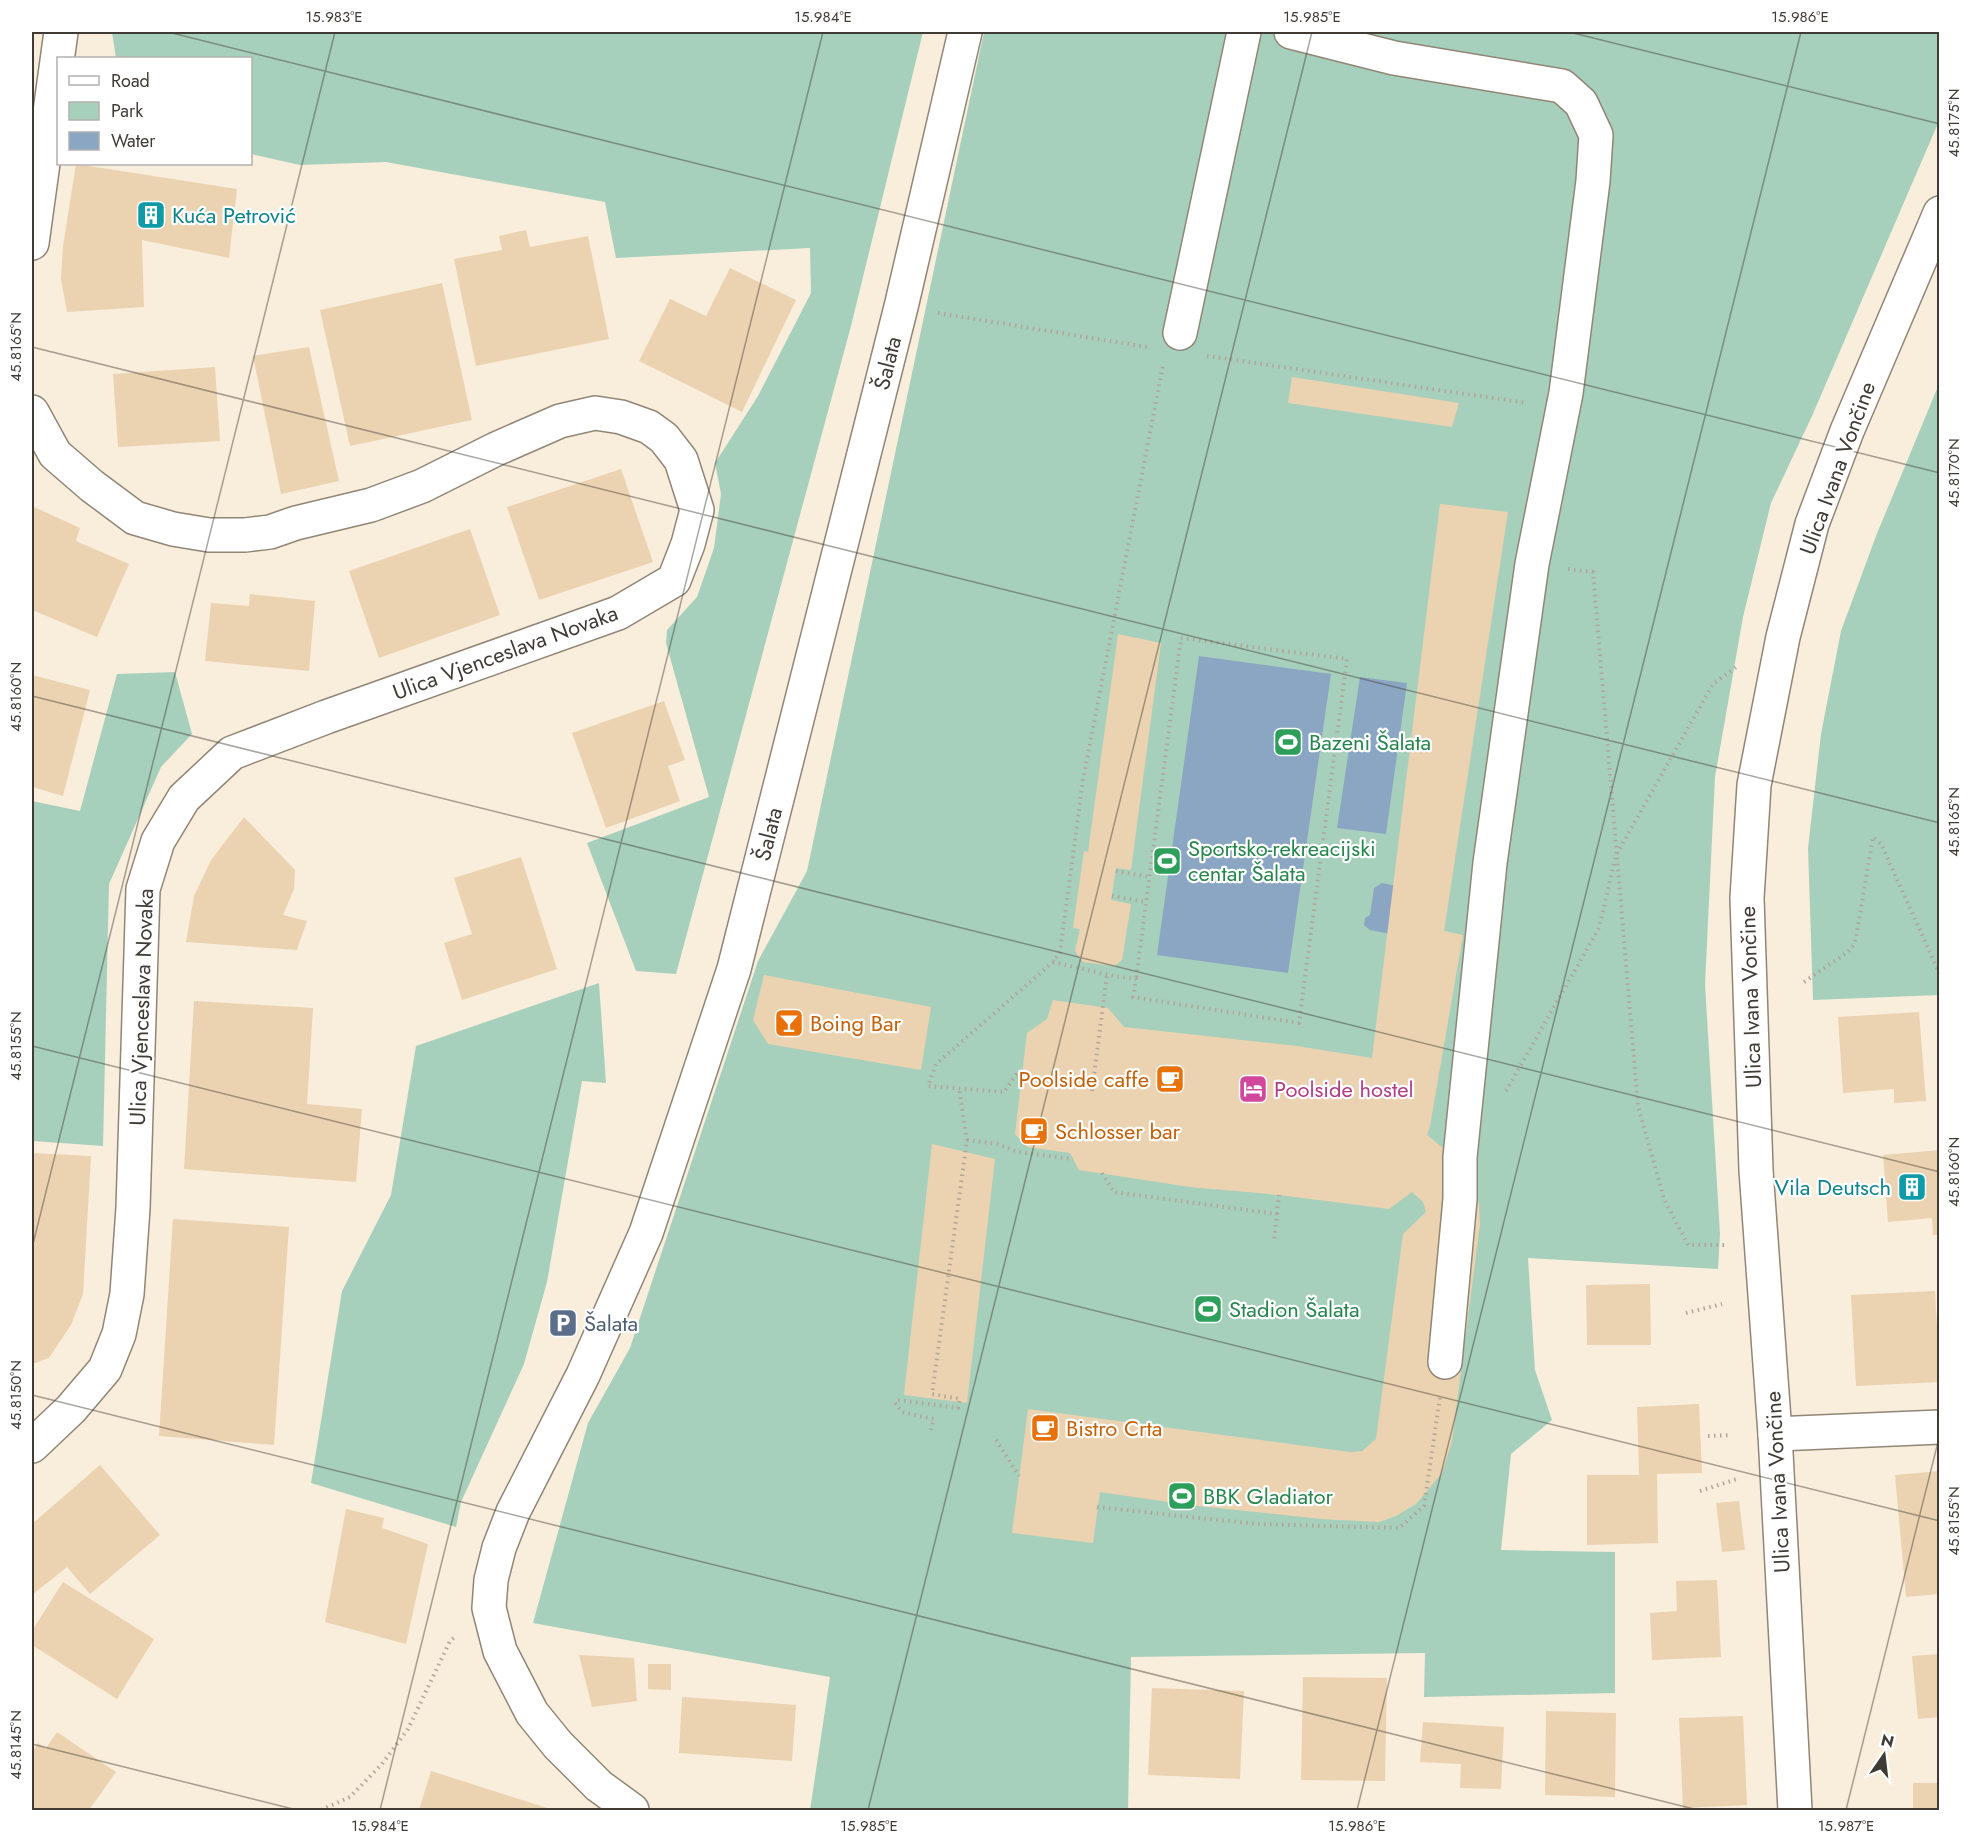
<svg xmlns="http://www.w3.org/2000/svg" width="1971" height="1842" viewBox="0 0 1971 1842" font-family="Jost,sans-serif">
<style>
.green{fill:#a7d0bc}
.water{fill:#8aa6c2}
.building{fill:#ebd3b1}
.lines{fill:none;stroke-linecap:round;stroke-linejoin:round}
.minor-casing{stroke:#918676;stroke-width:36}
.major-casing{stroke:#918676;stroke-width:36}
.path{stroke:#afa699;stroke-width:4;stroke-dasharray:1.5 4.5;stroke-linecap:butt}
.minor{stroke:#fff;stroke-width:33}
.major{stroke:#fff;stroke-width:33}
.ticks{fill:none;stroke:#403b34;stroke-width:1.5;stroke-opacity:0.45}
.labels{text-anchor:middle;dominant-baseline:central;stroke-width:4.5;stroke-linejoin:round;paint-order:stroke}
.culture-label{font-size:22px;fill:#0d838f;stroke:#fff;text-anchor:start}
.street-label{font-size:22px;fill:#403b34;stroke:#fff}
.leisure-label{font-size:22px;fill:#27864d;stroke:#fff;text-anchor:start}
.food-label{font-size:22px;fill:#c56008;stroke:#fff;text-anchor:start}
.hotel-label{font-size:22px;fill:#b23c85;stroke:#fff;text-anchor:start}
.service-label{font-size:22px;fill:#4e5e75;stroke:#fff;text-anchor:start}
.neatline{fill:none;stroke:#403b34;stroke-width:2}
.ticks-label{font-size:15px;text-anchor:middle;fill:#403b34}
</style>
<rect width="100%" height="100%" fill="#f9eddc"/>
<path class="green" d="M 112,32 L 923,32 L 851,326 L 676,974 L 636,971 L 587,843 L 709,797 L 666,643 L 667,630 L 697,597 L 714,548 L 721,494 L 715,463 L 758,396 L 811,293 L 810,248 L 616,258 L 605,202 L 386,162 L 300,165 L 251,154 L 250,58 L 116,58 Z
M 984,32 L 1939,32 L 1939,121 L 1812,416 L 1771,503 L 1743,617 L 1715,777 L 1705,984 L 1720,1234 L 1718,1269 L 1528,1258 L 1535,1370 L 1552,1420 L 1511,1454 L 1501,1550 L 1615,1552 L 1615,1693 L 1424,1697 L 1425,1653 L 1131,1657 L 1128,1810 L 810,1810 L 830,1677 L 533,1623 L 588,1423 L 630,1348 L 758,961 L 807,871 Z
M 1939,384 L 1939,995 L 1813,1000 L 1808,848 L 1821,734 L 1841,631 L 1876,536 Z
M 175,672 L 192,734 L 161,767 L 109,884 L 103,1146 L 32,1141 L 32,801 L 80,811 L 117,674 Z
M 599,983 L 606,1083 L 582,1081 L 547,1282 L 524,1364 L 461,1502 L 456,1527 L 311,1483 L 342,1291 L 391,1195 L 416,1046 Z"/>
<path class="water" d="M 1199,656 L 1331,674 L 1288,973 L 1157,955 Z
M 1360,677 L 1407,683 L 1386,834 L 1337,828 Z
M 1382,883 L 1416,890 L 1406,937 L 1370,930 L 1364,925 L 1365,918 L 1370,915 L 1374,888 Z"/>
<path class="building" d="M 76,164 L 237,189 L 229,258 L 142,240 L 144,307 L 67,312 L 61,279 L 63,246 Z
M 526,230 L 530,247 L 588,236 L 609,339 L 476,366 L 454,259 L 502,250 L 499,236 Z
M 730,268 L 796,300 L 742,412 L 639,361 L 670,299 L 706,316 Z
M 442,283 L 472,420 L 350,446 L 320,310 Z
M 309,347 L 339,481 L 281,494 L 253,356 Z
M 215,367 L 220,441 L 118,447 L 113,374 Z
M 1292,377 L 1459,403 L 1452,427 L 1288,403 Z
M 621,469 L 653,562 L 539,600 L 507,507 Z
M 1440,504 L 1508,512 L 1444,931 L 1463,935 L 1430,1126 L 1427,1135 L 1453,1156 L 1472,1184 L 1479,1204 L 1480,1224 L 1452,1441 L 1442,1473 L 1416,1504 L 1396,1516 L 1379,1522 L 1321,1519 L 1189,1505 L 1100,1492 L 1093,1543 L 1012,1533 L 1028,1409 L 1350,1452 L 1362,1451 L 1376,1439 L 1403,1234 L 1426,1212 L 1423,1202 L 1412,1192 L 1389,1209 L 1279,1195 L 1190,1187 L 1079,1170 L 1070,1153 L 1027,1147 L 1015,1134 L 1027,1033 L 1047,1019 L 1053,1000 L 1108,1008 L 1124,1027 L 1297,1046 L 1372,1058 Z
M 34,507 L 80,528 L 76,541 L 129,564 L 97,637 L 32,610 L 32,512 Z
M 470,529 L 500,615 L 379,658 L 349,571 Z
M 250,594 L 315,601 L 309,671 L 205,661 L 211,603 L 249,606 Z
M 1118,634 L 1161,643 L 1131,870 L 1116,868 L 1111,900 L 1131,904 L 1122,960 L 1115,966 L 1083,962 L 1075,951 L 1080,929 L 1073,928 L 1084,851 L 1088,852 Z
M 32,675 L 90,690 L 63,796 L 32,787 Z
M 664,701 L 685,760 L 668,766 L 680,801 L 606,828 L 572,733 Z
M 244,817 L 295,870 L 294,889 L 283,915 L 307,921 L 297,950 L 186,942 L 194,896 L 211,860 Z
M 521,857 L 557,969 L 462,1000 L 444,943 L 472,934 L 454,878 Z
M 764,975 L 931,1007 L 921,1070 L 768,1044 L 753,1020 Z
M 194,1001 L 313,1008 L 307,1104 L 362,1109 L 356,1182 L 184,1169 Z
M 1919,1012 L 1926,1101 L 1894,1103 L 1894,1089 L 1843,1093 L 1838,1017 Z
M 932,1144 L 995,1159 L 967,1403 L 904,1395 Z
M 1940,1150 L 1940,1235 L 1933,1235 L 1932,1218 L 1888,1222 L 1883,1155 Z
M 32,1153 L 91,1156 L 83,1294 L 71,1325 L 49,1358 L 32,1364 Z
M 173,1219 L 289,1227 L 274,1445 L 159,1436 Z
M 1650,1284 L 1651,1345 L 1587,1345 L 1586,1285 Z
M 1935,1291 L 1940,1382 L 1856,1386 L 1851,1295 Z
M 1699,1404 L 1702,1473 L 1657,1474 L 1658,1543 L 1587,1545 L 1587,1475 L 1639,1475 L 1637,1407 Z
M 100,1465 L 160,1535 L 90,1594 L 67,1567 L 32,1595 L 32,1524 Z
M 1940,1471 L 1940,1594 L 1906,1597 L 1895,1475 Z
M 1739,1501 L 1745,1550 L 1722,1552 L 1716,1503 Z
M 346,1509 L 384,1518 L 382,1528 L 428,1544 L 406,1644 L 325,1622 Z
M 1717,1580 L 1721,1657 L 1652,1660 L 1650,1613 L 1677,1611 L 1676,1581 Z
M 63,1582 L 154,1639 L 117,1699 L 32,1645 L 32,1631 Z
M 1940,1654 L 1940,1717 L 1918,1719 L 1912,1656 Z
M 579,1655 L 634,1658 L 637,1701 L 592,1707 Z
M 648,1664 L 671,1664 L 671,1690 L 648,1689 Z
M 1303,1677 L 1387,1678 L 1385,1781 L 1301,1780 Z
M 1152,1688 L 1244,1691 L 1240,1779 L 1148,1775 Z
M 682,1697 L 796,1705 L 792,1761 L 679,1753 Z
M 1546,1711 L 1616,1713 L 1615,1797 L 1545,1795 Z
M 1743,1716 L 1747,1805 L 1683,1808 L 1679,1718 Z
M 1423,1722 L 1504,1727 L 1501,1789 L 1460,1788 L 1461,1764 L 1420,1762 Z
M 57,1732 L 116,1772 L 89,1810 L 32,1810 L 32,1752 L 38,1743 L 46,1748 Z
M 431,1771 L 553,1810 L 419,1810 Z
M 1913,1783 L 1940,1783 L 1940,1810 L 1913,1810 Z"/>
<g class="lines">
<g class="minor-casing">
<path id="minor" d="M 1291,32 L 1394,58 L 1562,86 L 1581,103 L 1596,135 L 1593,181 L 1566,393 L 1532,564 L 1490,863 L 1460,1157 L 1460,1199 L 1445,1362
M 32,243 L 61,32
M 1180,333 L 1244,32
M 32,412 L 55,454 L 92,486 L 135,518 L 173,529 L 209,535 L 245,535 L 270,532 L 296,523 L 371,505 L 422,486 L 496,449 L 560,421 L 595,413 L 621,417 L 649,427 L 664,438 L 681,460 L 697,510 L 688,544 L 674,580 L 618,613 L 326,717 L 232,753 L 184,798 L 158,841 L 143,889 L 133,1208 L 127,1294 L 119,1334 L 105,1369 L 71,1409 L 32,1446
M 1775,1434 L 1940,1427
M 632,1810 L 599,1786 L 558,1745 L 532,1713 L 500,1651 L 489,1608 L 491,1580 L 499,1548 L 513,1512 L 583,1375 L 646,1233 L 734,969 L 901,307 L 965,32"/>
</g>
<g class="major-casing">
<path id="major" d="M 1795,1810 L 1775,1434 L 1756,1170 L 1747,898 L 1754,785 L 1783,637 L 1812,524 L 1847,431 L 1940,213"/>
</g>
<path class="path" d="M 938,313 L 1147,347
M 1207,356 L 1527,403
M 1568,569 L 1593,572 L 1638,1106 L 1664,1199 L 1688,1245 L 1724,1245
M 1116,871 L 1149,877
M 1112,896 L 1146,902
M 1053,962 L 1113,976 L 1136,979 L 1133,997 L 1299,1023 L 1347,659 L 1181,638 L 1136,979
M 1804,982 L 1848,952 L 1855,943 L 1873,837 L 1881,844 L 1937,968 L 1940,967
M 1023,1073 L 1016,1075 L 1004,1092 L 928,1086 L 936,1064 L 1053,962 L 1060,952 L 1083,780 L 1163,365
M 1092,1091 L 1107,975
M 1506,1091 L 1599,928 L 1616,855 L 1713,684 L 1739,665
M 967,1140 L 997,1144 L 1018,1152 L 1073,1159
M 1102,1173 L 1114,1192 L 1277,1214 L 1274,1239
M 1277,1214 L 1279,1195
M 1686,1313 L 1722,1304
M 931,1430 L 934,1419 L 902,1412 L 895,1403 L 898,1400 L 958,1408 L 960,1399 L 932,1394 L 967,1140 L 959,1088
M 1708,1436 L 1732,1435
M 996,1440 L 1019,1476
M 1700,1491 L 1737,1479
M 1097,1507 L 1257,1524 L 1399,1528 L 1424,1506 L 1440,1397
M 321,1810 L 350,1797 L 382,1764 L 408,1729 L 450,1641 L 456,1636"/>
<use href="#minor" class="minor"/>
<use href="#major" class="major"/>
</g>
<path class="ticks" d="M 168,32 L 1940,473M 1569,32 L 1940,124M 32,347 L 1940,823M 32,696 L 1940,1172M 32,1046 L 1940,1521M 32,1248 L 335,32M 32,1395 L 1698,1810M 32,1744 L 297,1810M 380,1810 L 823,32M 868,1810 L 1312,32M 1357,1810 L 1801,32M 1846,1810 L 1940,1434"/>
<defs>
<g id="building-square" transform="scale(1.5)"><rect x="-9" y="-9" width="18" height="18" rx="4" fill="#0f9aa8" stroke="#fff"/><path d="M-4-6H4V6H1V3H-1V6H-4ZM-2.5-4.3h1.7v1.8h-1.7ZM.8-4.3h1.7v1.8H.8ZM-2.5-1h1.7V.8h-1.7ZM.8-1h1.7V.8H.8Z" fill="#fff"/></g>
<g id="stadium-square" transform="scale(1.5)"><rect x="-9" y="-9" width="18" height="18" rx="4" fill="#2e9e5b" stroke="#fff"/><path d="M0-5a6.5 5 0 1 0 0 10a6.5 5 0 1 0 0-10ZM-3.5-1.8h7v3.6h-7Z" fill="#fff"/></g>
<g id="bar-square" transform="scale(1.5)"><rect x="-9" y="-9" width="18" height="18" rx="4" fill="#e8710a" stroke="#fff"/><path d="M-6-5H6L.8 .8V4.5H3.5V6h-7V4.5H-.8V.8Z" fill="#fff"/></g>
<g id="cafe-square" transform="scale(1.5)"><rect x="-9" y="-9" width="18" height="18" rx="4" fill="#e8710a" stroke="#fff"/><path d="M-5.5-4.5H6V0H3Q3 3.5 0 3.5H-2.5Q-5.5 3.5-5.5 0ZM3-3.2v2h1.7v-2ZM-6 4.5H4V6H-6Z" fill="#fff"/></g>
<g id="hotel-square" transform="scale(1.5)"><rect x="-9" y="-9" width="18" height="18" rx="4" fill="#d1479c" stroke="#fff"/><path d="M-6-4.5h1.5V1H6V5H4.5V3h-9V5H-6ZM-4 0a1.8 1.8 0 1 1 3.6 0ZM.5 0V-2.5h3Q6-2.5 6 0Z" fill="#fff"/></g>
<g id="parking-square" transform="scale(1.5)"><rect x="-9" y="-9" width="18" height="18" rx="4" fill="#5c6f8a" stroke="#fff"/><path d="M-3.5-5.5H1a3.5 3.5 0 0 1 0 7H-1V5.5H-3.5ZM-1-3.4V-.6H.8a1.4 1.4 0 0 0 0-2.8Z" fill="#fff"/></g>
</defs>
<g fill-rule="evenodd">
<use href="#building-square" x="151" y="215"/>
<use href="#stadium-square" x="1288" y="742"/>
<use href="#stadium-square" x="1167" y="861"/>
<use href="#bar-square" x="789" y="1023"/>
<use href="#cafe-square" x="1170" y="1079"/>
<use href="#hotel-square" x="1253" y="1089"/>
<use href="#cafe-square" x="1034" y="1131"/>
<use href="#building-square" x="1912" y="1187"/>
<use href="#stadium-square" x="1208" y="1309"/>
<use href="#parking-square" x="563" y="1323"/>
<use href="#cafe-square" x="1045" y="1428"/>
<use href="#stadium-square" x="1182" y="1496"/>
</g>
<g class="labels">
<g class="culture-label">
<text x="172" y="215">Kuća Petrović</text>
<text x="1891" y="1187" text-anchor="end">Vila Deutsch</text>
</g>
<g class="street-label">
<text transform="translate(887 363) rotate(-76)">Šalata</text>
<text transform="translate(1837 468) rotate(-70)">Ulica Ivana Vončine</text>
<text transform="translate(505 652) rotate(-20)">Ulica Vjenceslava Novaka</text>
<text transform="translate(768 834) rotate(-76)">Šalata</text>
<text transform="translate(1750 997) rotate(-92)">Ulica Ivana Vončine</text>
<text transform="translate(141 1007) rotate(-88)">Ulica Vjenceslava Novaka</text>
<text transform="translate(1777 1482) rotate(-93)">Ulica Ivana Vončine</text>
</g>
<g class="leisure-label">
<text x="1309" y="742">Bazeni Šalata</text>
<text x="1188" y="848">Sportsko-rekreacijski<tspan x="1188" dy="25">centar Šalata</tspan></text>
<text x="1229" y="1309">Stadion Šalata</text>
<text x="1203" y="1496">BBK Gladiator</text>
</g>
<g class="food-label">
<text x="810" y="1023">Boing Bar</text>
<text x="1149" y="1079" text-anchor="end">Poolside caffe</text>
<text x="1055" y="1131">Schlosser bar</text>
<text x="1066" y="1428">Bistro Crta</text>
</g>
<g class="hotel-label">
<text x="1274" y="1089">Poolside hostel</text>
</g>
<g class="service-label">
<text x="584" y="1323">Šalata</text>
</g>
</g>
<rect width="1971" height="1842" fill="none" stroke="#ffffff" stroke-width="66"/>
<rect x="57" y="57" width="195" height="108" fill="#ffffff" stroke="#b3b1ae" stroke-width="1.5"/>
<rect x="69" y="76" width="30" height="9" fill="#ffffff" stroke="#b3b1ae" stroke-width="1.5"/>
<text x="111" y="87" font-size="18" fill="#403b34">Road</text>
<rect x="69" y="102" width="30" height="18" fill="#a7d0bc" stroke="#b3b1ae" stroke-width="1.5"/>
<text x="111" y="117" font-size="18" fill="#403b34">Park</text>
<rect x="69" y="132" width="30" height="18" fill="#8aa6c2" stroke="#b3b1ae" stroke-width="1.5"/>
<text x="111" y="147" font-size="18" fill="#403b34">Water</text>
<g transform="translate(1884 1755) rotate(14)" stroke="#ffffff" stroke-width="4.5" paint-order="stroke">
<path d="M0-4.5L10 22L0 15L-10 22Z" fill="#403b34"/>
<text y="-9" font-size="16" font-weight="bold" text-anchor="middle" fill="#403b34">N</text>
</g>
<rect x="33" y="33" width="1905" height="1776" class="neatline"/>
<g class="ticks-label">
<text x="334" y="22">15.983°E</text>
<text x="823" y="22">15.984°E</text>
<text x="1312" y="22">15.985°E</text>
<text x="1800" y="22">15.986°E</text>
<text transform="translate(1954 123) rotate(-90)" y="5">45.8175°N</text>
<text transform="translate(16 347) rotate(-90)" y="5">45.8165°N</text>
<text transform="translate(1954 473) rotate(-90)" y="5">45.8170°N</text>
<text transform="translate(16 697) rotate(-90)" y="5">45.8160°N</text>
<text transform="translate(1954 822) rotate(-90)" y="5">45.8165°N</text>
<text transform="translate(16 1046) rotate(-90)" y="5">45.8155°N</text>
<text transform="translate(1954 1172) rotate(-90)" y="5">45.8160°N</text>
<text transform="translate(16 1395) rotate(-90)" y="5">45.8150°N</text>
<text transform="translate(1954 1521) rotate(-90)" y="5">45.8155°N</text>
<text transform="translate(16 1745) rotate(-90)" y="5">45.8145°N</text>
<text x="380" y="1831">15.984°E</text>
<text x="869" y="1831">15.985°E</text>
<text x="1357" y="1831">15.986°E</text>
<text x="1846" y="1831">15.987°E</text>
</g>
</svg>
